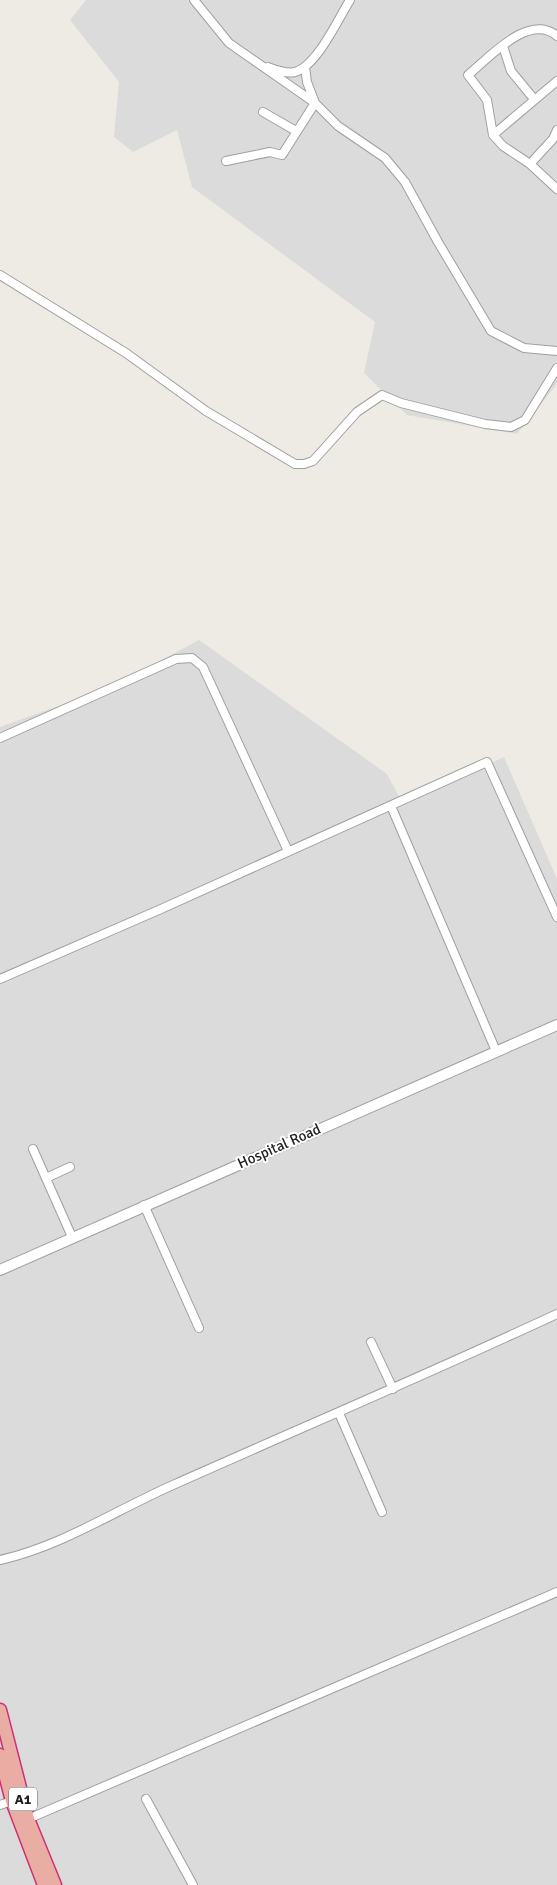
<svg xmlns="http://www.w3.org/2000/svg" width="557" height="1885" viewBox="0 0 557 1885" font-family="Signika,sans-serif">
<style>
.residential{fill:#dbdbdb}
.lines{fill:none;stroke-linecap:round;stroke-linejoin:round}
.minor-casing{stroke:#9f9f9f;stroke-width:10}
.tertiary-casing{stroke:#9f9f9f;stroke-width:12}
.trunk-casing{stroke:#cd3075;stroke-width:15}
.minor{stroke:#fff;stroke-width:8}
.tertiary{stroke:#fff;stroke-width:10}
.trunk{stroke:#eaada4;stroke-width:12}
.labels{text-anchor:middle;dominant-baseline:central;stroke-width:4;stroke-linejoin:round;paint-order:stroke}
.shield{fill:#fff;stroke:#626262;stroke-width:1}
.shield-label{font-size:14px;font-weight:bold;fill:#1e1e1e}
.street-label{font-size:15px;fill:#1e1e1e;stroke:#fff}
</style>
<rect width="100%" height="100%" fill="#eeeae4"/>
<path class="residential" d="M 86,0 L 557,0 L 557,384 L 517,434 L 407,415 L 364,373 L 375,322 L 192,187 L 177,130 L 133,152 L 114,137 L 119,82 L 70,20 Z
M 199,640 L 387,774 L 403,804 L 504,757 L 557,879 L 557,1885 L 0,1885 L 0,727 L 111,687 Z"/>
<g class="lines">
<g class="minor-casing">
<path id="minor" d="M 194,0 L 229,43 L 315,103 L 338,126 L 385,158 L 405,182 L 438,242 L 491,331 L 524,348 L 557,351
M 557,36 C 529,12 489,58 468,75 L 487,100 L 493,135 L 503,146 L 530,164 L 557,189
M 503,46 L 511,71 L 534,99
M 268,67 C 276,70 286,74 295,72 C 317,66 338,19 350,0
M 263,112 L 296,131
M 493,135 L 557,81
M 226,161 L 270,152 L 282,155 L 315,103 L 307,82 L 305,67
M 530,164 L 553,139 L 557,130
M 0,275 L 126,353 L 206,411 L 295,464 L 304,464 L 313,461 L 357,412 L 382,395 L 401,403 L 485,424 L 511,427 L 525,420 L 557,368
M 0,738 L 176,659 L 192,658 L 203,667 L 288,851
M 391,806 L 496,1051
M 0,979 L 161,909 L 487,762 L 557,917
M 33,1149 L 72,1237
M 46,1178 L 70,1167
M 144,1205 L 199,1328
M 371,1342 L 393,1389
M 339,1413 L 382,1512
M 0,1560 C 62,1546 116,1510 173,1485 C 301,1428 430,1373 557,1314
M 146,1799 L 193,1885
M 0,1805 L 12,1801
M 28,1819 L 557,1592"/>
</g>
<g class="tertiary-casing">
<path id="tertiary" d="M 0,1270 L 557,1025"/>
</g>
<g class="trunk-casing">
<path id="trunk" d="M 0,1710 L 28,1819 L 55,1885
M 0,1755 L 12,1801 L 44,1885"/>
</g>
<use href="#minor" class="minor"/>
<use href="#tertiary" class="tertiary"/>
<use href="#trunk" class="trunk"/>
</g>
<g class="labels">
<rect class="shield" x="9" y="1787.5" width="28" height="23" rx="4"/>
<g class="shield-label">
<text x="23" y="1799">A1</text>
</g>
<g class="street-label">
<text transform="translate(279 1146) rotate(-24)">Hospital Road</text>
</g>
</g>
</svg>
